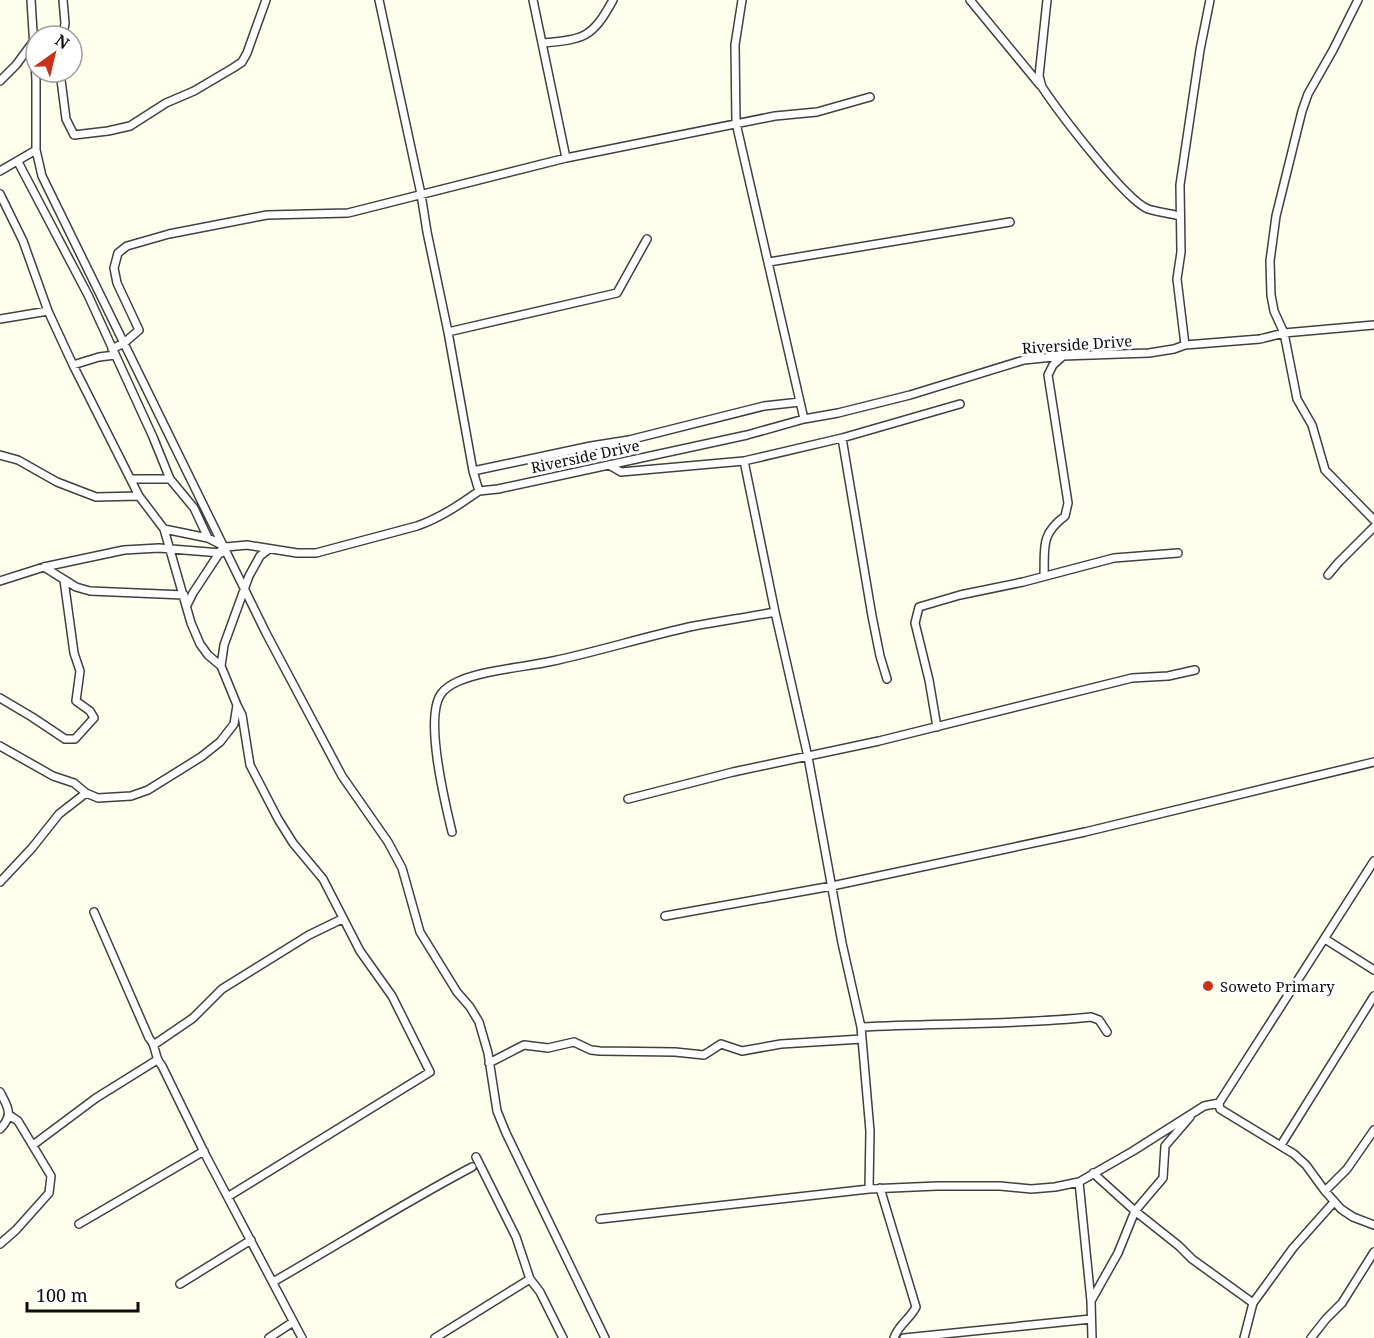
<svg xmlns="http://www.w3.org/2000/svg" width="1374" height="1338" viewBox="0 0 1374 1338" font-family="'Noto Serif',serif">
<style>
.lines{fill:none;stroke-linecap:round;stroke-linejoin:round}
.minor-casing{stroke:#404040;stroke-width:10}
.minor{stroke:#fff;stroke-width:7}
.poi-dot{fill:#c7341b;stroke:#fff;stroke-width:2}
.labels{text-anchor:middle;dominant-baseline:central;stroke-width:6;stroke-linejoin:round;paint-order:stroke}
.street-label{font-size:15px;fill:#0d0d0d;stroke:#fff}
.poi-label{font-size:15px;fill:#0d0d0d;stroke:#fff;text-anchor:start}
</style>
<rect width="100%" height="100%" fill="#ffffed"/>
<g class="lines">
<g class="minor-casing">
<path id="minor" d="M 31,0 L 36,80 L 36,150 L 42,176 L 266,633 L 342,776 L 388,842 L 402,868 L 420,932 L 457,992 L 470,1007 L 479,1022 L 488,1053 L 497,1111 L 506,1133 L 605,1338
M 63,0 L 65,23 L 63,36
M 379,0 L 421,194 L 427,232 L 448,332 L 473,471 L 479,491 L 498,489 L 747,435 L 804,419 L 838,413 L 910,395 L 1024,360 L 1063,356 L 1149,353 L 1174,349 L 1185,345
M 533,0 L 566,158
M 742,0 L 735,45 L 736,123 L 804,419
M 970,0 L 1040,85
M 1047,0 L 1039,76 L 1042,87 C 1058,111 1125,200 1148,209 C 1157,212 1169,213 1179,216
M 1210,0 L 1200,50 L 1180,185 L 1181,252 L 1177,279 L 1185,345 L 1260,339 L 1284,333 L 1374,325
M 1358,0 L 1333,50 L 1308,94 L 1302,111 L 1276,216 L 1270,261 L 1271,295 L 1274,311 L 1284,333 L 1297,399 L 1312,425 L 1325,470 L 1374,520
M 543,43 C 585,39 592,38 613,0
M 60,72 L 66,119 L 74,135 L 108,131 L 130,126 L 166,103 L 194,91 L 233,68 L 242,62 L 247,53 L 266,0
M 0,81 L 16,65 L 33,42
M 18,162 L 88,295 L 153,437 L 170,479 L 194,508 L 208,538
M 0,171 L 36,150
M 0,194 L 23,241 L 48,311 L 73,365
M 769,262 L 1010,222
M 0,319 L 48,311
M 448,332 L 617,293 L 647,239
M 112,349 L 124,343 L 139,330 L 117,283 L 114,268 L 118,253 L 127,246 L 169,234 L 267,215 L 348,213 L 566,158 L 775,116 L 817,112 L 870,97
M 115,355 L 99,357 L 73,365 L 139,496 L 164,529 L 191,623 L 200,644 L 208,655 L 221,666
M 842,438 L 872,616 L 880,656 L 887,679
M 0,455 L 18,460 L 57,482 L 96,497 L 139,496
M 744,461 L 775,612 L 808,757 L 842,943 L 861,1027 L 870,1131 L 869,1189
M 609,465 L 621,472 L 744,461 L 842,438 L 960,404
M 473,471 L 591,446 L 629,440 L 764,406 L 800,402
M 131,479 L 170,479
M 164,529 L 208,538 L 226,547 L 247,545 L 297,553 L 316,553 L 417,526 C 440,518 459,505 479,491
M 44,567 L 76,587 L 90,591 L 184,595
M 1328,575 L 1338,563 L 1374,527
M 1044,576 C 1045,547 1040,535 1065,516 L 1068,503 L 1048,375 L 1053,365 L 1062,357
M 0,581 L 44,567 L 124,550 L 159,548 L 221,553
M 187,605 L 193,593 L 222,549
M 0,698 L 32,717 L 65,739 L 75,739 L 94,718 L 90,711 L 76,701 L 80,671 L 74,653 L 64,580
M 937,727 L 929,680 L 915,623 L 919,607 L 960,595 L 1023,582 L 1114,558 L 1178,553
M 0,746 L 53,776 L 74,783 L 86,793 L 98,798 L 131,796 L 148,790 L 201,757 L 220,742 L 234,724 L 237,705 L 221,666 L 224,645 L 249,576 L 260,556 L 269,549
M 628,799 L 733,772 L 879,741 L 1132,678 L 1168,676 L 1195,670
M 452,832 C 445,803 424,718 441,694 C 446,687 452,684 459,681 C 484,670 526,667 553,661 C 600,651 647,636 694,626 C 721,621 748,617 775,612
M 1374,861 L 1219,1103 L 1220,1109 L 1294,1154 L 1306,1165 L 1325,1191 L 1341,1209 L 1353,1217 L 1374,1225
M 0,882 L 32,848 L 59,814 L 86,793
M 94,912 L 149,1038 C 158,1048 153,1056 162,1066 L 206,1156 L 302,1338
M 665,916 L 832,886 L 1085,832 L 1374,762
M 1325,939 L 1374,970
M 861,1027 C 937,1023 1015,1025 1091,1017 L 1099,1020 L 1107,1032
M 155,1044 L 193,1018 L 222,989 L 309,935 L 342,919
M 489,1063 L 524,1045 L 548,1048 L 574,1042 L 591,1050 L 600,1051 L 675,1052 L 704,1055 L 721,1044 L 742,1051 L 781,1044 L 862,1039
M 0,1092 C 8,1107 14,1115 0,1129
M 33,1145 L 96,1098 L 157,1060
M 1281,1145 L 1374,996
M 476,1157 L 516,1237 L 530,1279 L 540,1292 L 563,1338
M 1093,1173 L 1135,1211 L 1179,1246 L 1192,1259 L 1253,1303
M 1079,1182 L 1091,1301 L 1092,1338
M 880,1188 L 916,1307 C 910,1319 898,1325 894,1338
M 1325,1191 L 1347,1169 L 1374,1130
M 229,1196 L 430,1072 L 392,996 L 360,951 L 323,879 L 293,843 L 278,819 L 250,765 L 242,715 L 237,705
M 600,1219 L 869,1189 L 937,1186 L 1000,1186 L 1031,1189 L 1055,1187 L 1079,1182 L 1133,1151 L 1204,1106 L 1219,1103
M 79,1224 L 204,1151
M 0,1244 L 16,1230 L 49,1193 L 51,1176 L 18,1121 L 9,1115
M 273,1282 C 339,1244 404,1203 472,1167
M 180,1284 L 251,1240
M 1091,1301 L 1118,1253 L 1135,1211 L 1163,1178 L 1165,1146 L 1190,1117
M 269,1338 L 293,1322
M 435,1338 L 530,1279
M 904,1338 L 1091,1319
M 1244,1338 L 1253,1303 L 1293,1248 L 1334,1202
M 1311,1338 L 1326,1319 L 1342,1303 L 1374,1252"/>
</g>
<use href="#minor" class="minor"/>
</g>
<circle class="poi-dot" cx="1208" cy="986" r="6"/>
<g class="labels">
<g class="street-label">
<text transform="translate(1077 344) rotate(-4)">Riverside Drive</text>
<text transform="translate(585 456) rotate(-12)">Riverside Drive</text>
</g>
<g class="poi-label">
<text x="1220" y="986">Soweto Primary</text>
</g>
</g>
<g transform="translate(54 54) rotate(34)"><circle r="28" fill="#ffffff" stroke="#9e9e9e" stroke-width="1.5"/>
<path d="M0-4.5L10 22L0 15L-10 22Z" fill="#c7341b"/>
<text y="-9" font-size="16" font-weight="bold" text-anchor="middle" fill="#0d0d0d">N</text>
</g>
<path d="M27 1302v9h111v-9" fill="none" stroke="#0d0d0d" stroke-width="3"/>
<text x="36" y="1302" font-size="18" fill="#0d0d0d" stroke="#ffffff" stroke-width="4.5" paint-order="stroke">100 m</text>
</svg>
